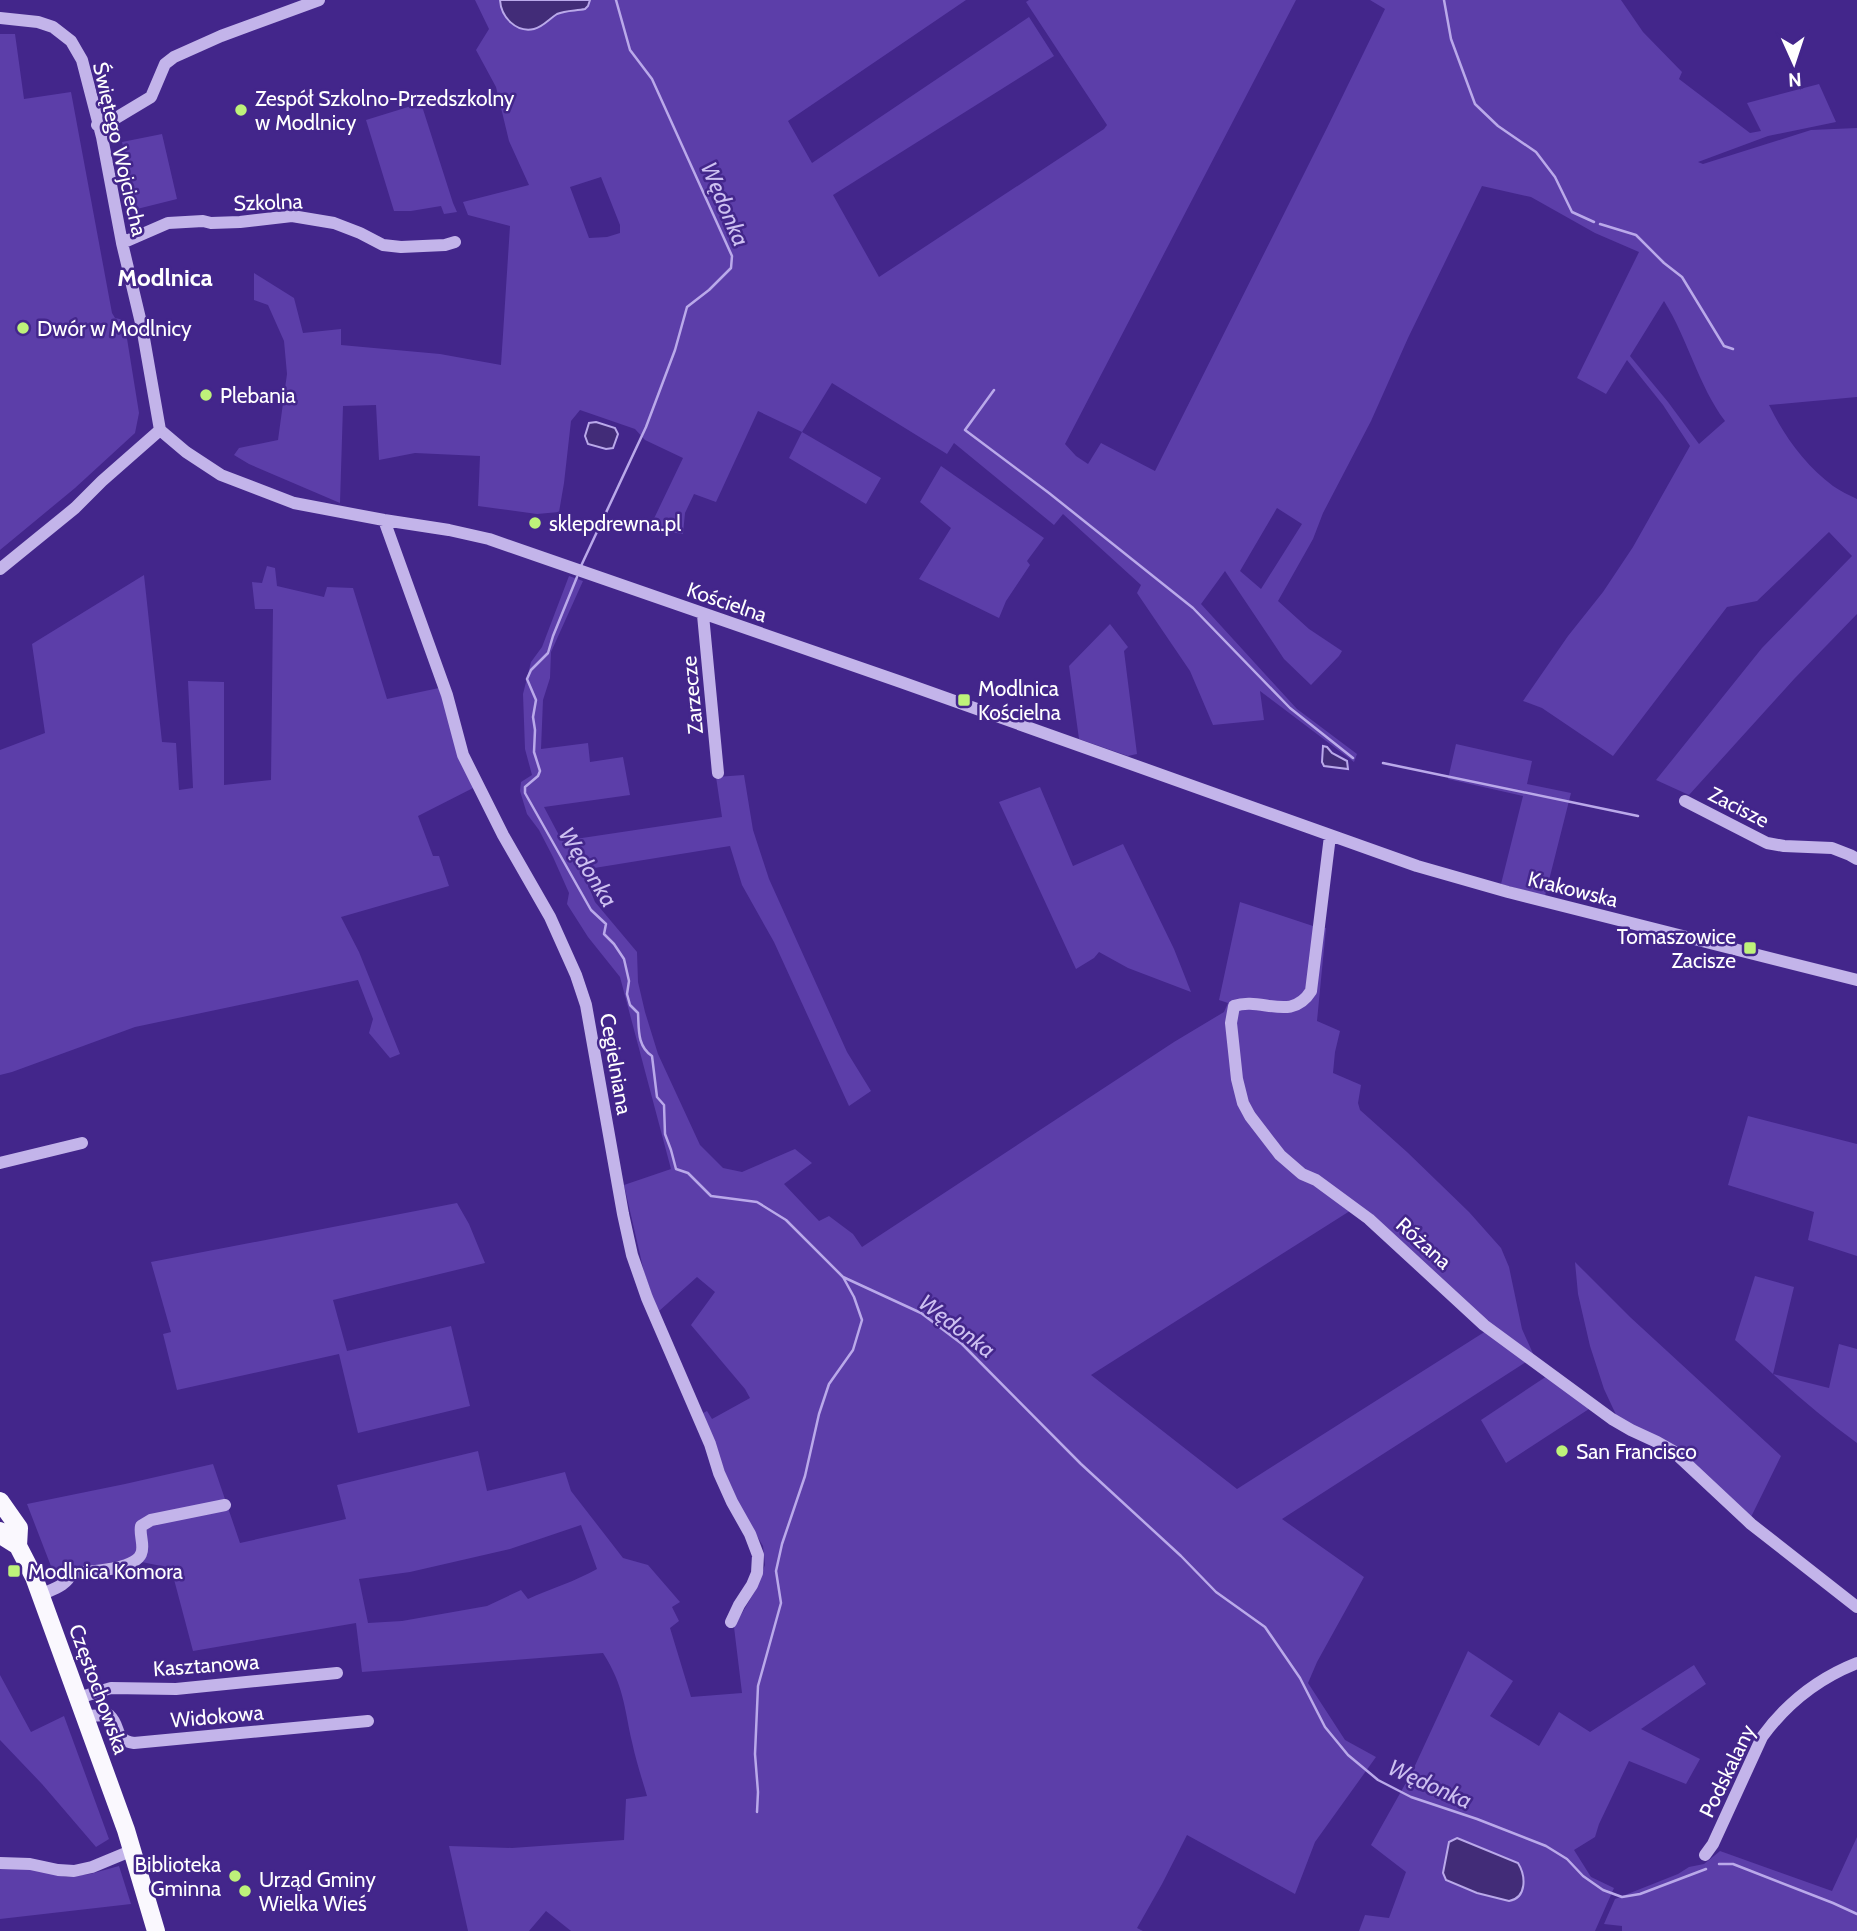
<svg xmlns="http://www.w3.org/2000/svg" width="1857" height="1931" viewBox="0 0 1857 1931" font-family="Cabin,sans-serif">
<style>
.green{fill:#5c3ea9;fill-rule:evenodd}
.water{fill:#422c78;stroke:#baa9ea;stroke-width:2}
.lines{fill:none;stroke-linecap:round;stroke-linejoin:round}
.stream{stroke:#baa9ea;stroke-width:2.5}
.minor{stroke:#c3b4ea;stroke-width:12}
.major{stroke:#faf8fe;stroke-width:18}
.poi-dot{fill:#bef27a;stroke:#43268b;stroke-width:2.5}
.labels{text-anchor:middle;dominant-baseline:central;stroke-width:5;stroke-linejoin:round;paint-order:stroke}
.poi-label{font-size:21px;fill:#fff;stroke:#43268b;text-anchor:start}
.street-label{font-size:21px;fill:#fff;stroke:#43268b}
.water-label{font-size:23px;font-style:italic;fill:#cdc0f1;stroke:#43268b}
.quarter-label{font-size:24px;font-weight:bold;fill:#fff;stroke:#43268b}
</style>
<rect width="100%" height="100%" fill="#43268b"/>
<path class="green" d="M 475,0 L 966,0 L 788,121 L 812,163 L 1029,17 L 1054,56 L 833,195 L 879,277 L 1104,129 L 1107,125 L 1026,2 L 1029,0 L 1296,0 L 1065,444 L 1076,456 L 1088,464 L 1101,443 L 1155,471 L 1327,128 L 1385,9 L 1370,0 L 1621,0 L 1643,32 L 1682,72 L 1679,79 L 1750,133 L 1761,131 L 1747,103 L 1819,84 L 1836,122 L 1768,136 L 1698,162 L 1703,164 L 1811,130 L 1857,128 L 1857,397 L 1769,405 C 1784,436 1805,465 1833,486 C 1840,491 1849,495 1857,499 L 1857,614 L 1795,678 L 1689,795 L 1656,780 L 1762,648 L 1852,556 L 1829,532 L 1757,601 L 1727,607 L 1613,756 L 1542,708 L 1523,701 L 1568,636 L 1603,592 L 1633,547 L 1690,446 L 1663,405 L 1627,360 L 1606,394 L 1577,378 L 1639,252 L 1595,233 L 1531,197 L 1482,186 L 1408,338 L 1371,421 L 1323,513 L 1313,539 L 1278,601 L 1309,629 L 1342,651 L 1339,656 L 1311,685 L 1284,659 L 1225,571 L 1201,604 L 1297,709 L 1357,754 L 1354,762 L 1260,691 L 1264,720 L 1213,725 L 1190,671 L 1137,593 L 1141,585 L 1063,514 L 1054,525 L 954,443 L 947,454 L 832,383 L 802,432 L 881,478 L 866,504 L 789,458 L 802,432 L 758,411 L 716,502 L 694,494 L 685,513 L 683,534 L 649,529 L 683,458 L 645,440 L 635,429 L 580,410 L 571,421 L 564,483 L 559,512 L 537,514 L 478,506 L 480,456 L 415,453 L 379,460 L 376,405 L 343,406 L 340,503 L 249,464 L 234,455 L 239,448 L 278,440 L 287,374 L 284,341 L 268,305 L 254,300 L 254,273 L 294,298 L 303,333 L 341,329 L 341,345 L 440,354 L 501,365 L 510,226 L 468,215 L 463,202 L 529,185 L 509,141 L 496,87 L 476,50 L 489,29 ZM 601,177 L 620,225 L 620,233 L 607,237 L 589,238 L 570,187 ZM 1664,301 C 1688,339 1698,385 1725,421 L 1699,444 L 1668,402 L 1630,356 ZM 1277,508 L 1302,524 L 1261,589 L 1240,571 Z
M 0,34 L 15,34 L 24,99 L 71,92 L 112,313 L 115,318 L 124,320 L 139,413 L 135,433 L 75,488 L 0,550 Z
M 421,103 L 453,203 L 457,212 L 444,214 L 441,206 L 411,211 L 394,211 L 366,120 Z
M 162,134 L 177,199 L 137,209 L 122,142 Z
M 941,466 L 1044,538 L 1027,561 L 1030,565 L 1006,601 L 999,618 L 919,579 L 951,528 L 920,502 Z
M 267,566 L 275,568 L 277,586 L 324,597 L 327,587 L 353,588 L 387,699 L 439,688 L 475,787 L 418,816 L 433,856 L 439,856 L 449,886 L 341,917 L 359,952 L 400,1054 L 390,1058 L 369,1033 L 373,1019 L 358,980 L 135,1027 L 12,1072 L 0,1075 L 0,750 L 45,733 L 32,644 L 144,575 L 162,742 L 176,743 L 179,790 L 193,788 L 188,681 L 224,682 L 224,785 L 271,780 L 273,609 L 255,609 L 252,582 L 262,583 Z
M 569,576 L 583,581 L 551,652 L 550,678 L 543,700 L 541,749 L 588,743 L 590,762 L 623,757 L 630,795 L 544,807 L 562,841 L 722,817 L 716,777 L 744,775 L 753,830 L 769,879 L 847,1052 L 871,1091 L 849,1106 L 774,942 L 742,885 L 730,846 L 582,870 L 595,902 L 637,952 L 638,982 L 645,1012 L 658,1054 L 700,1145 L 723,1168 L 742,1172 L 795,1149 L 812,1163 L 784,1184 L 819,1221 L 829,1216 L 853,1234 L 862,1247 L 1174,1042 L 1224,1012 L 1228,1003 L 1219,1000 L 1240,902 L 1313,926 L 1326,928 L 1317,1021 L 1340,1031 L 1335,1052 L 1333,1073 L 1361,1085 L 1358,1103 L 1360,1110 L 1407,1152 L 1469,1212 L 1501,1248 L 1509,1267 L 1522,1329 L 1535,1358 L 1489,1324 L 1353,1209 L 1091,1375 L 1237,1489 L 1486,1331 L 1529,1360 L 1282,1519 L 1364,1577 L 1317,1662 L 1308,1683 L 1345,1740 L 1376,1757 L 1315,1842 L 1295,1894 L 1187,1835 L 1162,1884 L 1137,1928 L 1143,1931 L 571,1931 L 546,1911 L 529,1931 L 468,1931 L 449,1846 L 512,1848 L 624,1840 L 626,1799 L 647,1796 C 642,1779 636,1761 632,1742 C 624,1706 624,1686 603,1653 L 362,1672 L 356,1623 L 193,1651 L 171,1568 L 127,1559 L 54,1574 L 27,1504 L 125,1484 L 213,1464 L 240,1543 L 346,1519 L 337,1485 L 478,1451 L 487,1491 L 565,1472 L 571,1491 L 623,1558 L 648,1565 L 680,1602 L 672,1607 L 679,1621 L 670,1628 L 691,1697 L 742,1693 L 734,1627 L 755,1591 L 765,1565 L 763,1546 L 735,1499 L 703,1413 L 707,1411 L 712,1419 L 750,1398 L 745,1389 L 691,1325 L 715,1292 L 697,1277 L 658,1312 L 644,1272 L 624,1185 L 671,1169 L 620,977 L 588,937 L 567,904 L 569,893 L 553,857 L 539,830 L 527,814 L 520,791 L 521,782 L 532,775 L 525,749 L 523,694 L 531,662 L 542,647 ZM 581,1525 L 597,1569 C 576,1581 550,1589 528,1599 L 521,1590 L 487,1606 L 402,1621 L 368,1623 L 359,1579 L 410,1572 L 510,1549 Z
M 1110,624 L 1128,647 L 1124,651 L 1137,754 L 1128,756 L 1079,739 L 1069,666 Z
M 1456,744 L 1532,761 L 1527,784 L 1571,793 L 1545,896 L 1501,884 L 1523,796 L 1448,779 Z
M 1040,787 L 1073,866 L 1123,844 L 1174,949 L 1191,992 L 1128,968 L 1099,952 L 1094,958 L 1076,969 L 999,802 Z
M 1748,1116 L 1857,1144 L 1857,1256 L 1808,1240 L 1814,1212 L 1728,1185 Z
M 457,1203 L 469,1224 L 485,1263 L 333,1300 L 347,1351 L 451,1326 L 470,1406 L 358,1433 L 339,1354 L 177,1390 L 163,1334 L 171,1332 L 151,1262 Z
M 1575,1262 L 1630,1317 L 1781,1456 L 1751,1517 L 1729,1499 L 1618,1419 L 1604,1389 L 1590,1346 L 1578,1294 Z
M 1755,1276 L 1794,1287 L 1773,1374 L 1829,1388 L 1839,1344 L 1857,1349 L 1857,1443 C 1814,1412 1774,1375 1735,1340 Z
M 1550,1374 L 1592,1407 L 1506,1463 L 1481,1420 Z
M 1468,1651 L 1513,1681 L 1490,1716 L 1539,1746 L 1559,1712 L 1590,1732 L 1694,1665 L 1706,1684 L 1641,1729 L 1700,1759 L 1686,1784 L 1629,1761 L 1599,1824 L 1595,1837 L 1574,1850 L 1591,1877 L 1614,1888 L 1595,1931 L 1359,1931 L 1365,1915 L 1389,1918 L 1406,1872 L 1371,1845 L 1412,1772 Z
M 0,1675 L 31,1732 L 64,1716 L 109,1839 L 96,1847 L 42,1784 L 0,1740 Z
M 1857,1837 L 1857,1931 L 1622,1931 L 1622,1926 L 1604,1924 L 1615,1899 L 1678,1874 L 1689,1867 L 1704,1864 L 1720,1851 L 1832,1891 Z
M 119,1866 L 131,1904 L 0,1919 L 0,1867 L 33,1870 L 66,1877 L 90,1874 Z"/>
<path class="water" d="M 500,0 L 590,0 L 588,6 L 585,9 C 576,11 566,10 557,14 C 549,19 543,27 534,29 C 516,33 501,17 500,0 Z
M 596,422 L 615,428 L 618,434 L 613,448 L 606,449 L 588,444 L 585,436 L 589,423 Z
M 1323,746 L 1327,747 L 1332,753 L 1347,761 L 1348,769 L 1324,766 L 1322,762 Z
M 1457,1838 L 1518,1863 C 1526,1876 1527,1898 1509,1901 L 1477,1893 L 1446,1880 L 1443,1873 L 1449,1842 Z"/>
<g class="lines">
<path class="stream" d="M 1444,0 L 1451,39 L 1475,104 L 1498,126 L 1536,152 L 1555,177 L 1572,212 L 1594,222
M 1600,224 L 1636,235 L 1664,263 L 1682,277 L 1724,346 L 1733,349
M 994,390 L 965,430 L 1049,493 L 1193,608 L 1290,708 L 1353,758
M 581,566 L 646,427 L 675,350 L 687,307 L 709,290 L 731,268 L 732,256 L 652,79 L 630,50 L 616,0
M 577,577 L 553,636 L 548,653 L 531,670 L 527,679 L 536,700 L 533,717 L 535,730 L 534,752 L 540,771 L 538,776 L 525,787 L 525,793 L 591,910 L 606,924 L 604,934 L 614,944 L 624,959 L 629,981 L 627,994 L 630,1005 L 638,1013 C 639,1029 637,1046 652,1056 L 657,1097 L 664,1105 L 665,1134 L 671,1150 L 676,1169 L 688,1173 L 711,1196 L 757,1202 L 786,1220 L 843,1277 L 921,1313 L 962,1344 L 1081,1464 L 1181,1556 L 1216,1592 L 1265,1627 L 1300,1678 L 1325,1727 L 1348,1755 L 1378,1780 L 1411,1797 L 1477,1819 L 1546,1846 L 1567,1859 L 1583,1876 L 1603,1890 L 1622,1897 L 1640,1894 L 1706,1869
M 1383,763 L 1638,816
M 757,1812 L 758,1792 L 755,1754 L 758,1686 L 781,1603 L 776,1571 L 782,1544 L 805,1476 L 819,1414 L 829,1384 L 853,1350 L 862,1320 L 854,1297 L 843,1277
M 1719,1864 L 1733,1864 L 1833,1903 L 1857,1914"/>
<path class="minor" d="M 0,18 L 38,22 L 53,27 L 71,41 L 82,60 L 102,137 L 122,243 L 142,327 L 160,430
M 97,125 L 116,118 L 151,97 L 165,64 L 174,57 L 221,36 L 319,0
M 122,243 L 168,223 L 203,221 L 211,223 L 240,222 L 292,216 L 334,223 L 360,233 L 383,245 L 401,247 L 445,245 L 455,242
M 160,430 L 186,452 L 221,475 L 294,503 L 384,520 L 449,530 L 489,539 L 901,682 L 1417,866 L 1508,892 L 1857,980
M 384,520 L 447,695 L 463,755 L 503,835 L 550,917 L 576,975 L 586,1005 L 623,1214 L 632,1255 L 647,1298 L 710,1444 L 719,1473 L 732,1502 L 750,1534 L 758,1555 L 757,1573 L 752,1585 L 739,1605 L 731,1622
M 0,569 L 75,508 L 102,481 L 160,430
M 703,615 L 718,773
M 1685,801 L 1767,843 L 1784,846 L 1832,848 L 1850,855 L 1857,859
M 1330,836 L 1311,991 C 1291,1023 1261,996 1234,1006 L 1231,1023 L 1237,1079 L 1243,1103 L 1250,1116 L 1280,1155 L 1302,1174 L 1316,1180 L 1369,1219 L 1484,1325 L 1612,1419 L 1631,1430 L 1657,1442 L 1673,1451 L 1751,1524 L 1857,1607
M 0,1163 L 82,1143
M 40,1595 C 53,1589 67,1586 72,1572 C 87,1573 135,1569 141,1554 C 145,1546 139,1535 141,1526 L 151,1520 L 225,1505
M 78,1698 L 111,1688 L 176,1689 L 337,1673
M 85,1716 L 109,1715 C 122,1727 113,1740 134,1743 L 368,1721
M 1705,1855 L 1713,1844 L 1762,1737 C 1786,1704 1819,1678 1857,1663
M 0,1863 L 30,1864 L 58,1870 L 74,1871 L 92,1867 L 133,1850"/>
<path class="major" d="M 0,1501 L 19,1528 L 18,1546 L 34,1577 L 126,1830 L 156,1931
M 0,1531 L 4,1537 L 18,1546"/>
</g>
<g class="poi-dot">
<circle cx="241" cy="110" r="7"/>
<circle cx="23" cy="328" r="7"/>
<circle cx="206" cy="395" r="7"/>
<circle cx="535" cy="523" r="7"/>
<rect x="957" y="693" width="14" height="14" rx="3.5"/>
<rect x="1743" y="941" width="14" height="14" rx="3.5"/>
<circle cx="1562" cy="1451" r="7"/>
<rect x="7" y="1564" width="14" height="14" rx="3.5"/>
<circle cx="235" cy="1876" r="7"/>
<circle cx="245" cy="1891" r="7"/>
</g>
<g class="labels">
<g class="poi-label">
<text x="255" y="98">Zespół Szkolno-Przedszkolny<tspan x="255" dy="24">w Modlnicy</tspan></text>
<text x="37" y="328">Dwór w Modlnicy</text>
<text x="220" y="395">Plebania</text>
<text x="549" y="523">sklepdrewna.pl</text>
<text x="978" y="688">Modlnica<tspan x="978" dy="24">Kościelna</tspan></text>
<text x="1736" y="936" text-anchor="end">Tomaszowice<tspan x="1736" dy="24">Zacisze</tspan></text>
<text x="1576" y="1451">San Francisco</text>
<text x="28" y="1571">Modlnica Komora</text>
<text x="221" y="1864" text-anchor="end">Biblioteka<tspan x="221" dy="24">Gminna</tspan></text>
<text x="259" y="1879">Urząd Gminy<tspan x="259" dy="24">Wielka Wieś</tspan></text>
</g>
<g class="street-label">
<text transform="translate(120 149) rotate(77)">Świętego Wojciecha</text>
<text transform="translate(268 202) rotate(-2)">Szkolna</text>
<text transform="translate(727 602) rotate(19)">Kościelna</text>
<text transform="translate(692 695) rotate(-95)">Zarzecze</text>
<text transform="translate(1739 807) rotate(27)">Zacisze</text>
<text transform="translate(1573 889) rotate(14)">Krakowska</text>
<text transform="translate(616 1064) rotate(80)">Cegielniana</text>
<text transform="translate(1424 1243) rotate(42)">Różana</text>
<text transform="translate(206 1665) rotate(-4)">Kasztanowa</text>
<text transform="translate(99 1689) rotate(70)">Częstochowska</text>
<text transform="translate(217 1716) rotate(-5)">Widokowa</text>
<text transform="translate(1727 1771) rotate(-64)">Podskalany</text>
</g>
<g class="water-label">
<text transform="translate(725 204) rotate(67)">Wędonka</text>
<text transform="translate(588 867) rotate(58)">Wędonka</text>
<text transform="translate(957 1326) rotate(37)">Wędonka</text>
<text transform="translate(1430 1784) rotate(24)">Wędonka</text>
</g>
<g class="quarter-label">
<text x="165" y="277">Modlnica</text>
</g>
</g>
<g transform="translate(1794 63) rotate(177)" stroke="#43268b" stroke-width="5" paint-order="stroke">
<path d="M0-5L12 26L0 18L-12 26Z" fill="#ffffff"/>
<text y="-10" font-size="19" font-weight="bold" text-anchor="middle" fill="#ffffff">N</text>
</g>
</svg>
